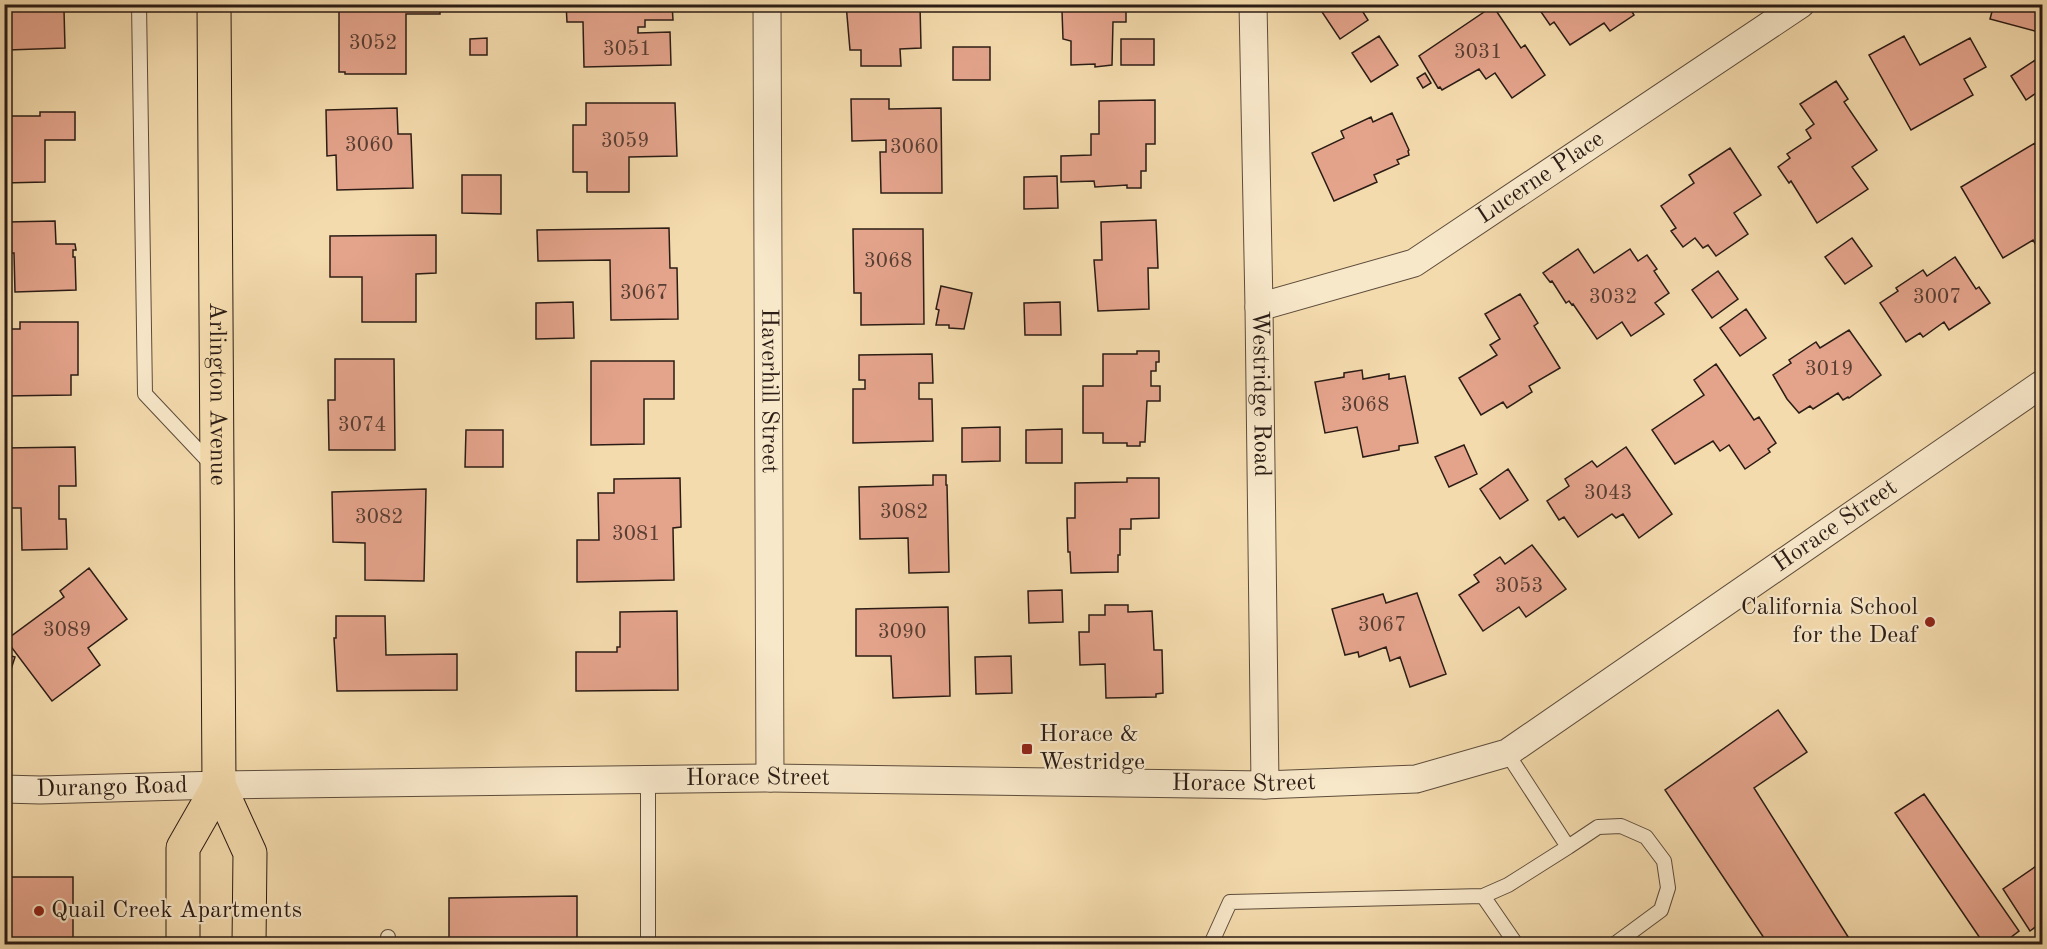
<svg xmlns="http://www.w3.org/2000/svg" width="2047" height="949" viewBox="0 0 2047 949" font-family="'Old Standard TT',serif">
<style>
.building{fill:#e4a48c;stroke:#2b1c15;stroke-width:1.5}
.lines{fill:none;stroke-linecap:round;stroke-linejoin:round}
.lane-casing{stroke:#5d4c3b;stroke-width:16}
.street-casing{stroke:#5d4c3b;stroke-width:29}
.primary-casing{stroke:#2b1c15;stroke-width:35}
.lane{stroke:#f8e8ca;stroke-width:14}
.street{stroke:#f8e8ca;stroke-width:27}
.primary{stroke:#f4dbad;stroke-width:33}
.poi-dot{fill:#8f2418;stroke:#f8e8ca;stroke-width:2}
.labels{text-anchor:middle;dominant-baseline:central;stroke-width:4.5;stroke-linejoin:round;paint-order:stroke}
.number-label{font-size:21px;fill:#593e33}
.street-label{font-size:24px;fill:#2b1c15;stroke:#f8e8ca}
.poi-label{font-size:24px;fill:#2b1c15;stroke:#f8e8ca;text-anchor:start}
</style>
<rect width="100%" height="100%" fill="#f4dbad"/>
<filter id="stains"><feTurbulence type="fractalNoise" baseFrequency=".00333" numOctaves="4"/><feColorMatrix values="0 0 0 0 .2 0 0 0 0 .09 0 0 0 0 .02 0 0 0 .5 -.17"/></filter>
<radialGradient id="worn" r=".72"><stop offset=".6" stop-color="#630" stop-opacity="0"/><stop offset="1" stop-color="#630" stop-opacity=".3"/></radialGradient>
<path class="building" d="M 7,4 L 74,4 L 74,10 L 64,10 L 65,48 L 8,50 Z
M 339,4 L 440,4 L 440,14 L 406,14 L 406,74 L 345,74 L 345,72 L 339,72 Z
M 566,4 L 672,4 L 673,20 L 645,20 L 645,27 L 638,27 L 638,33 L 670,32 L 671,65 L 584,67 L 583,22 L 567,22 Z
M 846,4 L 913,4 L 913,6 L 920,6 L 921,48 L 900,49 L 901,66 L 861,66 L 861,50 L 850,50 Z
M 1070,4 L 1155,4 L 1155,11 L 1126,11 L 1126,22 L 1113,22 L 1112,65 L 1095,67 L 1095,64 L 1071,65 L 1071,41 L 1063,39 L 1062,11 L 1070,11 Z
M 1333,4 L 1358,4 L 1368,20 L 1340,39 L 1322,12 Z
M 1546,4 L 1647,4 L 1640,9 L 1638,6 L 1631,10 L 1634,15 L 1610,31 L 1604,23 L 1570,45 L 1554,22 L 1550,25 L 1539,9 Z
M 1994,4 L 2042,4 L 2042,33 L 1990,19 Z
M 1493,6 L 1521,48 L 1525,45 L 1545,75 L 1512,98 L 1495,73 L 1486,79 L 1479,69 L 1442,90 L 1440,87 L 1438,88 L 1419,56 Z
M 1379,36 L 1398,65 L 1371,82 L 1352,53 Z
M 1904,36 L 1920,65 L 1970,38 L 1986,67 L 1964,79 L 1973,95 L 1911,130 L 1869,55 Z
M 487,38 L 487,55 L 470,55 L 470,39 Z
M 1121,39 L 1154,39 L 1154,65 L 1121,65 Z
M 953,47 L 990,47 L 990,80 L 953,80 Z
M 2040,57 L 2042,62 L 2042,89 L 2026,100 L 2011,76 Z
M 1425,73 L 1431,83 L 1423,88 L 1417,78 Z
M 1836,81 L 1848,99 L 1844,102 L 1877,150 L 1852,167 L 1868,189 L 1817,223 L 1791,181 L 1789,183 L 1778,167 L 1790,158 L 1787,154 L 1811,138 L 1806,130 L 1814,124 L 1800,104 Z
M 851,99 L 889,99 L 889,109 L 941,108 L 942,193 L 881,193 L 880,152 L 886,152 L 886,140 L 852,141 Z
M 1155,100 L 1155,144 L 1146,144 L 1146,171 L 1141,171 L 1141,188 L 1127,188 L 1127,185 L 1095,187 L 1094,181 L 1061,182 L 1061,156 L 1091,155 L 1091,134 L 1099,134 L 1099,101 Z
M 586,103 L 675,103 L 677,156 L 629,157 L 629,192 L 587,192 L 587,172 L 573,172 L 573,125 L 586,125 Z
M 397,108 L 398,134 L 411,134 L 413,188 L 337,190 L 336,155 L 327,156 L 326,110 Z
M 40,112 L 75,112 L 75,140 L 45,140 L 45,182 L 4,183 L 4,116 L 40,116 Z
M 1392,113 L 1409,150 L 1408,151 L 1409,155 L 1397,160 L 1399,164 L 1374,175 L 1377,182 L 1334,201 L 1312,153 L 1344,138 L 1341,131 L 1371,117 L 1373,122 Z
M 2035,143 L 2042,156 L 2042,256 L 2033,240 L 2003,258 L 1961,187 Z
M 1730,148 L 1761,195 L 1734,213 L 1748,234 L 1716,256 L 1708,245 L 1703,248 L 1695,238 L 1683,247 L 1671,231 L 1676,228 L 1661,206 L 1694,183 L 1689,175 Z
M 462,175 L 501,175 L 501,214 L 462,213 Z
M 1057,176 L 1058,208 L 1024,209 L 1024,177 Z
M 1156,220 L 1158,268 L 1148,268 L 1149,309 L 1098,311 L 1094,260 L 1102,260 L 1101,222 Z
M 55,221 L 56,244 L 75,244 L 76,250 L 73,250 L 73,257 L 75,257 L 76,290 L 15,292 L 14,253 L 7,253 L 7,222 Z
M 669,228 L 670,268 L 677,268 L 678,319 L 611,320 L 610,260 L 538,261 L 537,230 Z
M 853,229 L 923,229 L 924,324 L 861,325 L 861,293 L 854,293 Z
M 436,235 L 436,273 L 416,274 L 416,322 L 362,322 L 362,277 L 330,277 L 330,236 Z
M 1852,238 L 1872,266 L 1845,284 L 1825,257 Z
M 1578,249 L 1594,273 L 1630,249 L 1638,261 L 1647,255 L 1657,269 L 1654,271 L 1669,293 L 1655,303 L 1664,314 L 1631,336 L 1622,322 L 1597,339 L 1573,304 L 1572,305 L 1569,301 L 1566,303 L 1552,281 L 1550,282 L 1543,273 Z
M 1955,257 L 1976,289 L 1979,287 L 1990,303 L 1949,330 L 1944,322 L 1923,337 L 1920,333 L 1906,342 L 1880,303 L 1898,291 L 1896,288 L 1923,270 L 1927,276 Z
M 1718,271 L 1738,299 L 1712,318 L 1692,290 Z
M 941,286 L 972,293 L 964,329 L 949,328 L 949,325 L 936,325 L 939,310 L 936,309 Z
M 1520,294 L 1538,323 L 1534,326 L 1560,368 L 1529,386 L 1532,392 L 1507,408 L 1503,402 L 1481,415 L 1459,378 L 1497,355 L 1490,345 L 1500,339 L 1485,314 Z
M 573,302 L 574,338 L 536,339 L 536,303 Z
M 1060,302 L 1061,335 L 1025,335 L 1024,303 Z
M 1746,309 L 1766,338 L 1740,356 L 1720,328 Z
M 20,322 L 78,322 L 78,375 L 71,375 L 71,395 L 4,396 L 4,329 L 20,329 Z
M 1849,330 L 1881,375 L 1849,398 L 1848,397 L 1843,400 L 1838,393 L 1813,409 L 1810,406 L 1799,413 L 1787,399 L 1773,375 L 1791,363 L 1789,360 L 1816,342 L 1820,348 Z
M 1137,351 L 1159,351 L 1159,362 L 1156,362 L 1156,371 L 1151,371 L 1151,386 L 1160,386 L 1160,401 L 1147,401 L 1145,442 L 1140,442 L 1140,446 L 1127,446 L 1127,443 L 1103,443 L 1103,433 L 1083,433 L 1083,386 L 1103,386 L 1103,354 L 1137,354 Z
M 932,354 L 933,383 L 919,383 L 919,399 L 932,399 L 933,441 L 853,443 L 853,389 L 865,389 L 865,380 L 859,380 L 859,355 Z
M 335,359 L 394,359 L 395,450 L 329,450 L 328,400 L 335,400 Z
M 591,361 L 674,361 L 674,399 L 644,399 L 644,444 L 591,445 Z
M 1716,364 L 1754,420 L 1759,417 L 1776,443 L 1768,449 L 1770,452 L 1745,469 L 1729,445 L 1720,451 L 1713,441 L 1675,464 L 1652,430 L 1704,395 L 1694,380 Z
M 1362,370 L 1363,379 L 1389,374 L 1389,379 L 1405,376 L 1418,443 L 1399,446 L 1399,450 L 1363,457 L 1357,427 L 1325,433 L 1315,382 L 1344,377 L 1344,373 Z
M 1000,427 L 1000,461 L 962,462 L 962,428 Z
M 1062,429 L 1062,463 L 1026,463 L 1026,430 Z
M 466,430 L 503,430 L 503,467 L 465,467 Z
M 1464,445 L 1477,474 L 1449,487 L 1435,457 Z
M 75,447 L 76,486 L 59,486 L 59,519 L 66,519 L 67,549 L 22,550 L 21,508 L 4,508 L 4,448 Z
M 1626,447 L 1672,514 L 1639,538 L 1623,514 L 1616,518 L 1612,514 L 1578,537 L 1564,517 L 1559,520 L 1547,501 L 1569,486 L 1565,479 L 1592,461 L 1597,467 Z
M 1508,469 L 1528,500 L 1500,519 L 1480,489 Z
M 933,475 L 946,475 L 946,485 L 947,485 L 949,572 L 909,573 L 908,538 L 860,539 L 859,487 L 933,485 Z
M 680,478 L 681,527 L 673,528 L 674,580 L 577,582 L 577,540 L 599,540 L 598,493 L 614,493 L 614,479 Z
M 1127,478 L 1159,478 L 1159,518 L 1131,519 L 1131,529 L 1120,529 L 1120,555 L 1118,555 L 1118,572 L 1071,573 L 1070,552 L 1068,552 L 1067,518 L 1075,518 L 1075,483 L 1127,482 Z
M 426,489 L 424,581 L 365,580 L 365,543 L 333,542 L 332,492 Z
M 1532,545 L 1566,589 L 1526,617 L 1519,607 L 1483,631 L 1459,595 L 1479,582 L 1474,575 L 1500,557 L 1505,564 Z
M 89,568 L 127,619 L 88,648 L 100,665 L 52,701 L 6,640 L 64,597 L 60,591 Z
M 1062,590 L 1063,622 L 1029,623 L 1028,591 Z
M 1417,593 L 1446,674 L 1410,687 L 1400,657 L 1390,661 L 1386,647 L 1359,657 L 1358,652 L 1345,655 L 1332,609 L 1383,594 L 1386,603 Z
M 1105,605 L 1128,605 L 1128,612 L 1152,611 L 1154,650 L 1162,650 L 1163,693 L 1156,694 L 1156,697 L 1106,698 L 1105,664 L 1080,665 L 1079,632 L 1089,632 L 1089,615 L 1105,615 Z
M 948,607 L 950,696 L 893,698 L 891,656 L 856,656 L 856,609 Z
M 677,611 L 678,690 L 576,691 L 576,652 L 617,652 L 617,647 L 620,647 L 620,612 Z
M 336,616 L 385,616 L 386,655 L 457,654 L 457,690 L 337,691 L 334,638 L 336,638 Z
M 4,654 L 15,657 L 4,691 Z
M 1011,656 L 1012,693 L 976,694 L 975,657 Z
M 1778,710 L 1807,752 L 1754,788 L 1852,943 L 1850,944 L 1768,944 L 1665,790 Z
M 1924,794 L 2019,931 L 2002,944 L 1984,944 L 1895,813 Z
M 2042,862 L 2042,922 L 2030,931 L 2003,889 Z
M 4,877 L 73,877 L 73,944 L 4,944 Z
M 577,896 L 577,944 L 449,944 L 449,898 Z"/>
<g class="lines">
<g class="lane-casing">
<path id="lane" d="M 139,4 L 145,394 L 212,465
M 1507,753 L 1568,847 L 1598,827 L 1621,826 L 1646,837 L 1664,861 L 1668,888 L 1661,910 L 1615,944
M 648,779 L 648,944
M 1483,896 L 1516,944
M 388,937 L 388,944
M 1211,944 L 1230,902 L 1483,896 L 1508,885 L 1568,847"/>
</g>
<g class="street-casing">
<g id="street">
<path id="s1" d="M 767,4 L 770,778"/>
<path id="s2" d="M 1253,4 L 1259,307 L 1265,785"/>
<path id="s3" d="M 1259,307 L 1414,263 L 1801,4"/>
<path id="s4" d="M 4,789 L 40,790 L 219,785 L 770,778 L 1265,785 L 1416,779 L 1507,753 L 2042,384"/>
</g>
</g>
<g class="primary-casing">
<g id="primary">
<path id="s5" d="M 214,4 L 219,785 L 250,853 L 249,944"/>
<path d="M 183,944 L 183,848 L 219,785"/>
</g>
</g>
<use href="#lane" class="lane"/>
<use href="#street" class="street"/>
<use href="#primary" class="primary"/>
</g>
<g class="poi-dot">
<circle cx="1930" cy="622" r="6"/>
<rect x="1021" y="743" width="12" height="12" rx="3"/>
<circle cx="39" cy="911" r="6"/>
</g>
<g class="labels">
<g class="number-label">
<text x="373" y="43">3052</text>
<text x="627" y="49">3051</text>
<text x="1478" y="52">3031</text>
<text x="625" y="141">3059</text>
<text x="369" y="145">3060</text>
<text x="914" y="147">3060</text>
<text x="888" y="261">3068</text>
<text x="644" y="293">3067</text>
<text x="1613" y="297">3032</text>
<text x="1937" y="297">3007</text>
<text x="1829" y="369">3019</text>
<text x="1365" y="405">3068</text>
<text x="362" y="425">3074</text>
<text x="1608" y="493">3043</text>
<text x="904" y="512">3082</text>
<text x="379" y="517">3082</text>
<text x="636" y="534">3081</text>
<text x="1519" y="586">3053</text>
<text x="1382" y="625">3067</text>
<text x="67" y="630">3089</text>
<text x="902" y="632">3090</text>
</g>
<g class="street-label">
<text stroke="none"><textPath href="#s3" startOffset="314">Lucerne Place</textPath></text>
<text stroke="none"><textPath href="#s1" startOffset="387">Haverhill Street</textPath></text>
<text stroke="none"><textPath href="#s2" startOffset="390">Westridge Road</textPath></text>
<text stroke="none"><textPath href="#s5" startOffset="390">Arlington Avenue</textPath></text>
<text stroke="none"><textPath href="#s4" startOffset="1906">Horace Street</textPath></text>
<text stroke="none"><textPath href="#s4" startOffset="754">Horace Street</textPath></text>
<text stroke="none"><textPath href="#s4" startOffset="1240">Horace Street</textPath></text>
<text stroke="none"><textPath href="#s4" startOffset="108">Durango Road</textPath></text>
</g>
<g class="poi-label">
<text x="1918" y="608" text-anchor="end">California School<tspan x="1918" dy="28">for the Deaf</tspan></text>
<text x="1039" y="735">Horace &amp;<tspan x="1039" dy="28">Westridge</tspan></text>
<text x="51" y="911">Quail Creek Apartments</text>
</g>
</g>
<rect width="2047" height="949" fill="none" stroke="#f4dbad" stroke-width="24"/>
<rect x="6" y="6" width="2035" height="937" fill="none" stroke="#2b1c15" stroke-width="3"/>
<rect x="12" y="12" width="2023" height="925" fill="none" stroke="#2b1c15" stroke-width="1.5"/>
<rect width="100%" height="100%" filter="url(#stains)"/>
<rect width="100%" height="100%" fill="url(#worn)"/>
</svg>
